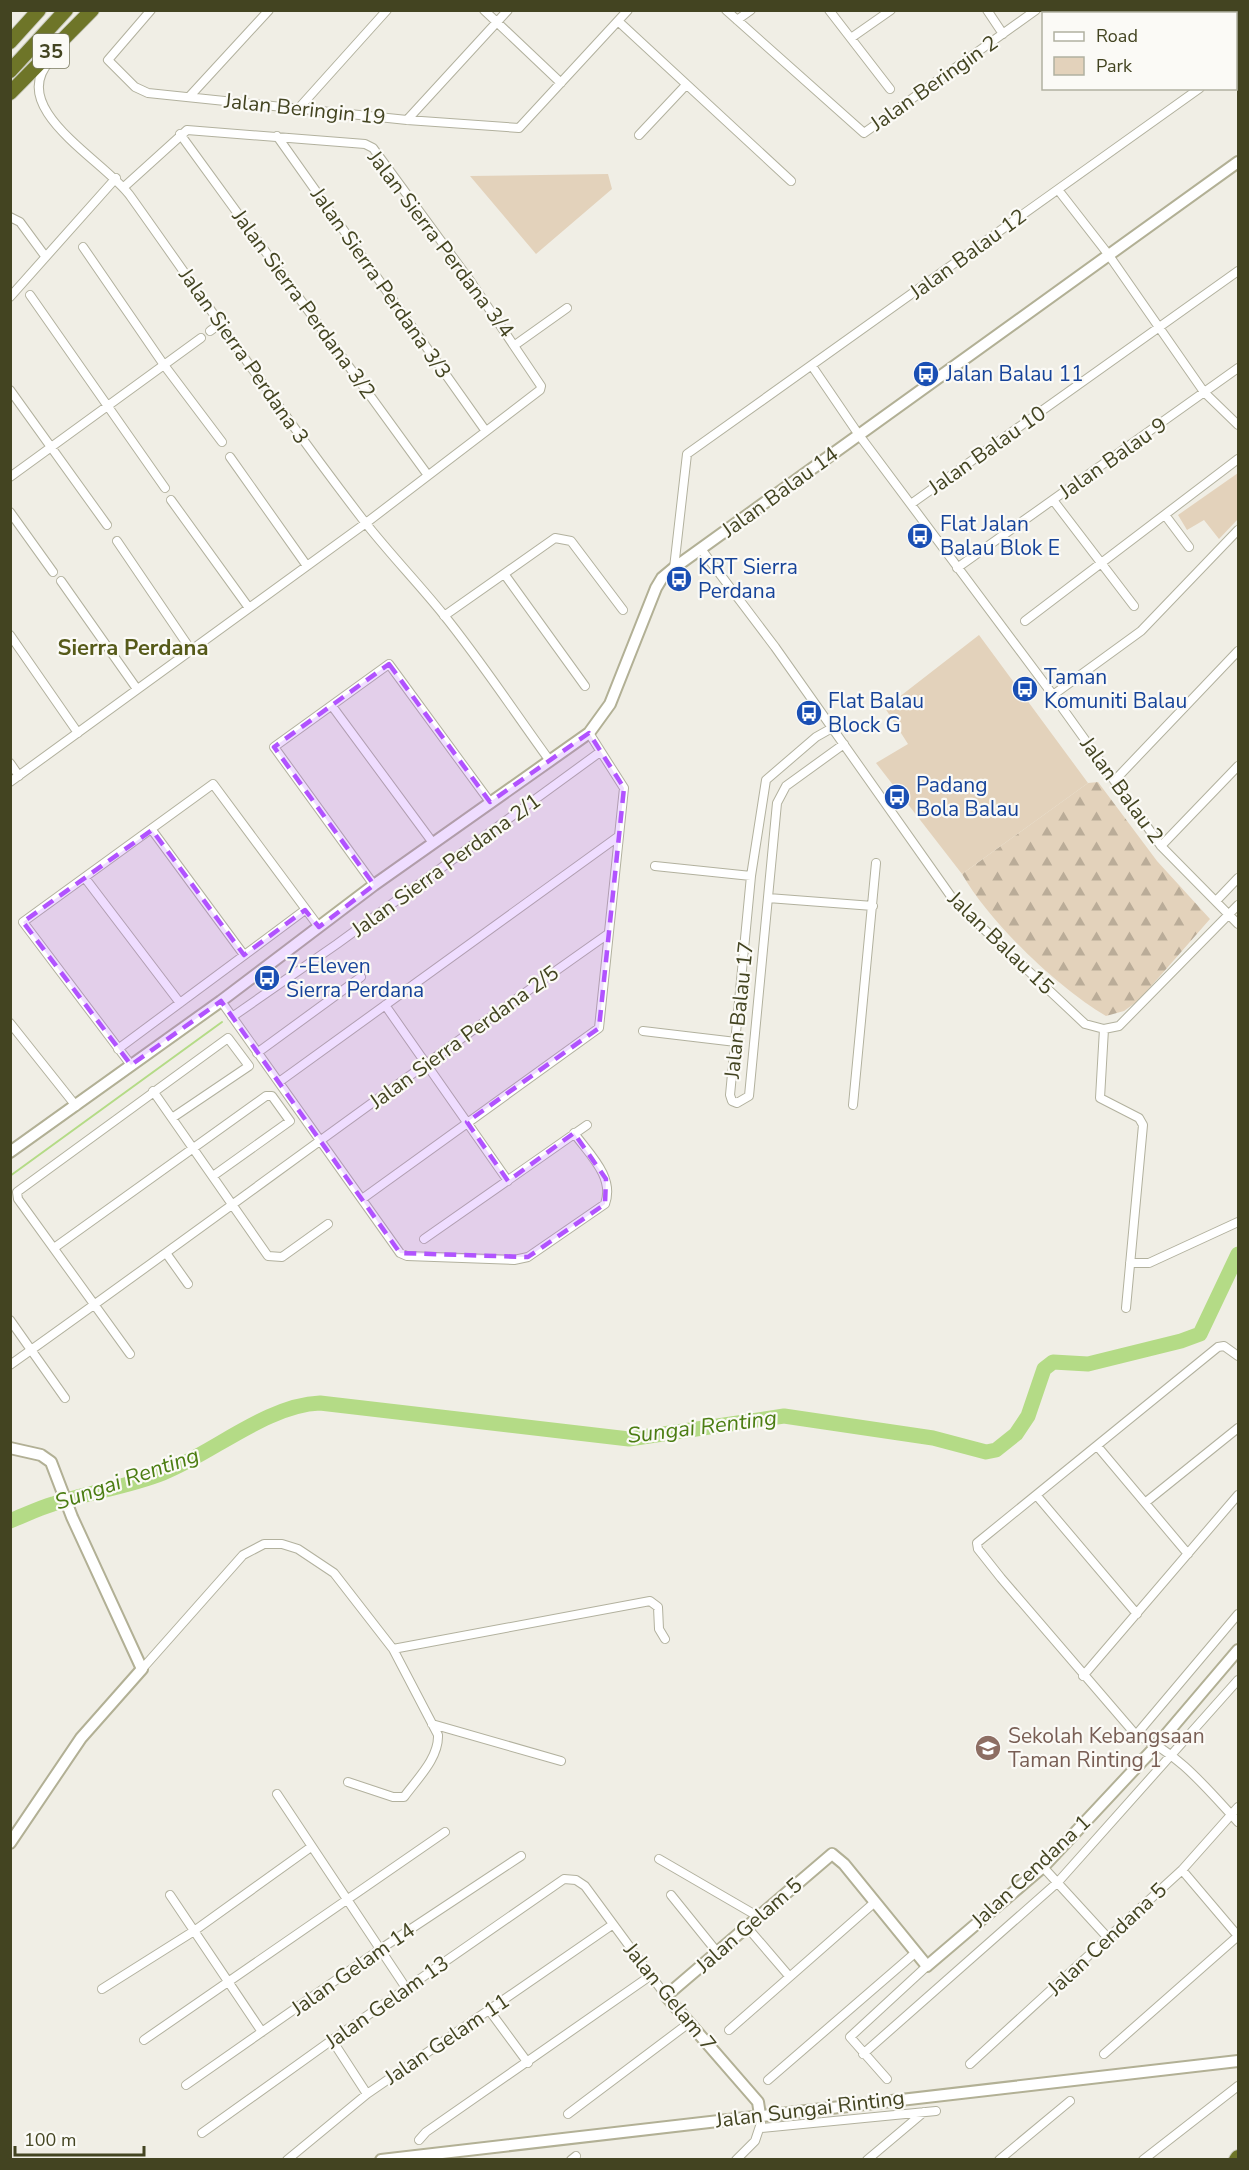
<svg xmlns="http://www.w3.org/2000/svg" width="1249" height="2170" viewBox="0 0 1249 2170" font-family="'Nunito Sans',sans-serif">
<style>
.forest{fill:url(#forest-firs)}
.green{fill:#e3d2bb}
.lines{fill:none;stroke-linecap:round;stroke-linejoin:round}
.stream{stroke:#b4db86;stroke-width:2}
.river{stroke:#b4db86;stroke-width:15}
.street-casing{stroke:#b2b19e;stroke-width:10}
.secondary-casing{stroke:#b2b095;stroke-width:14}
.highway-casing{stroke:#cacbc1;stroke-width:16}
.street{stroke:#fff;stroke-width:8}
.secondary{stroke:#fff;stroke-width:10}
.highway{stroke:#6e7528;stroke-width:14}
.marked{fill:#b153ff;fill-opacity:0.2;stroke:#b153ff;stroke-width:4.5;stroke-dasharray:12 8;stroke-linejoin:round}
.labels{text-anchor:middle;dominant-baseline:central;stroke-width:4.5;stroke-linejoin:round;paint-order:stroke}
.shield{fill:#fbfaf6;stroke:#7a7b61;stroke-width:1.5}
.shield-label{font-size:20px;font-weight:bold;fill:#434421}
.street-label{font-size:21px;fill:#434421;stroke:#fbfaf6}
.transit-label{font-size:21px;fill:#164399;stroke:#fbfaf6;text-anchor:start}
.education-label{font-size:21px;fill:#785e54;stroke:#fbfaf6;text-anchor:start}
.neighbourhood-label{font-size:22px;font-weight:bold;fill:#565a19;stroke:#fbfaf6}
.water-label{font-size:22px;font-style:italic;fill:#4b7d12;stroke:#fbfaf6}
</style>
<defs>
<pattern id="forest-firs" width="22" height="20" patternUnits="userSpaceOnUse" patternTransform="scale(1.5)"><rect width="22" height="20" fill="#e3d2bb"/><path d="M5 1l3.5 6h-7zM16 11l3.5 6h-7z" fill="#baac98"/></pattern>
</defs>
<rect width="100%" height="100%" fill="#f0eee5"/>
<path class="forest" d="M 1098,782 L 1157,861 L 1210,919 L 1139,1000 L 1124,1011 L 1106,1016 C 1058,988 990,923 962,874 L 1088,783 Z"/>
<path class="green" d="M 608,174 L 612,189 L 536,254 L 470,176 Z
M 1238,473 L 1238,519 L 1219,539 L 1204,520 L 1187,530 L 1178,515 Z
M 979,635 L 1088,783 L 962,874 L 876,763 L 908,744 L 885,708 Z"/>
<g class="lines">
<path class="stream" d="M 10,1176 L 222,1022"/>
<path class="river" d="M 10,1521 C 25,1515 39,1508 53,1504 C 89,1492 128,1487 163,1473 C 213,1453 267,1405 320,1403 L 629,1439 L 784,1416 L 933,1438 L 986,1452 L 996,1450 L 1016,1434 L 1028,1416 L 1044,1369 L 1053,1362 L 1088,1364 L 1181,1341 L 1200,1334 L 1238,1254"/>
<g class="street-casing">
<path id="street" d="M 151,10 L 108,60 L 135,87 L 148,93 L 407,120 L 519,128 L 628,10
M 484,10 L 561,83
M 726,10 L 864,133 L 1036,10
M 829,10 L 890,89
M 987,10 L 1003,34
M 737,20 L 751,10
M 618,21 L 791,181
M 851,38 L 891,10
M 50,61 C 5,109 107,162 131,197 C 208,305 283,416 364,521 C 389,553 418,583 443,614 C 481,661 515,713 550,761
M 1236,64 L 1238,62
M 189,97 L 269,10
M 298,109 L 387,10
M 407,120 L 508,10
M 180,134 L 427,474
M 639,135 L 686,85
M 277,136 L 485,430
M 1059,191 L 1108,254 L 1204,392 L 1238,425
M 10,217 L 20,222 L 45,256
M 83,247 L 164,365 L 222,442
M 30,295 L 165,488
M 10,297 L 116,178
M 210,331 L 221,323
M 515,345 L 567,308
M 812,366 L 859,435 L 1053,695 L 1161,846 L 1238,924
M 10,390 L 107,525
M 230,457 L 307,566
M 10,477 L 201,338
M 171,500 L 249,608
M 1053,500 L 1134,606
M 911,504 L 1238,271
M 10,512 L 53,572
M 1165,515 L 1189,547
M 117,541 L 191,650
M 701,549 L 775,647 L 955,902 L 1085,1024 L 1104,1029 L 1119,1026 L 1238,905
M 674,568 L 687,454 L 1200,88
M 957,568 L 1238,368
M 505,575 L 585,686
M 61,581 L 137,689
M 444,616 L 555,538 L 571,541 L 623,610
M 1025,621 L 1238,459
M 10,635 L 78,733
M 1053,695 L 1141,631 L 1238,530
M 332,706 L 433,843
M 832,728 L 816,737 L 766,780 L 751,876 L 730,1095 L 732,1101 L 737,1103 L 749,1096 L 777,803 L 786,786 L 844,744
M 10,763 L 19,776
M 1115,780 L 1238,651
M 10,782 L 366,523 L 540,390 L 541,386 L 471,282 L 373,148 L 365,144 L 187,130 L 124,187
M 152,830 L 244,955
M 1161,846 L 1238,766
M 655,866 L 751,876
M 85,878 L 180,1003
M 374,885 L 274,747 L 389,664 L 490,802
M 768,898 L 873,906
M 1216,901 L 1238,878
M 221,1001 L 400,1253 L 407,1256 L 514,1260 L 528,1257 L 605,1204 C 615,1177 589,1154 574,1133
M 385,1005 L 508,1181
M 232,1017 L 337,944 L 600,752
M 10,1023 L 76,1106
M 1104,1029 L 1100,1098 L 1139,1118 L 1143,1125 L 1126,1308
M 643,1031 L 736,1042
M 118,1049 L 305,910
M 257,1053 L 361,977
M 131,1065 L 23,922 L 213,784 L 319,927
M 279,1082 L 619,836 L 624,788 L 589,733
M 153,1091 L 268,1256 L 282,1257 L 328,1224
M 853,1105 L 876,863
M 362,1199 L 599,1028 L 619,836
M 424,1239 L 587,1125
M 54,1248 L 266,1096 L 272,1096 L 290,1121 L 213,1176
M 166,1253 L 188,1284
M 1130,1263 L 1149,1263 L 1238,1222
M 10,1320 L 65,1398
M 130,1354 L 18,1199 L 17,1192 L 228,1038 L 249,1066 L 172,1118
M 1238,1356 L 1224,1346 L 1218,1347 L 977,1543 L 978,1549 L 1001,1578 L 1136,1735 C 1178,1752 1208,1790 1238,1822
M 10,1365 C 211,1222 407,1075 608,934
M 1098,1447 L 1188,1554
M 1037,1496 L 1137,1614
M 1146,1502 L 1238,1428
M 142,1669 L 243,1555 L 264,1544 L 282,1544 L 298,1549 L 334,1573 L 393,1649 L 650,1601 L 658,1607 L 659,1629 L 665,1639
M 1083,1676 L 1238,1495
M 432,1724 L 561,1761
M 1136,1735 L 1238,1614
M 348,1782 L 393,1797 L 404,1797 C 417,1779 439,1758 438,1735 L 393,1649
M 277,1794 L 406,1988
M 659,1859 L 759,1917
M 1043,1867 L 1109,1939
M 170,1895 L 262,2032
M 671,1895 L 717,1952
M 747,1927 L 789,1976
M 102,1989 L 194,1931 L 311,1847
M 489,2010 L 528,2063
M 729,2030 L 875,1902
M 144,2040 L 445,1832
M 332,2040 L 367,2094
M 863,2054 L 1058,1882 L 1238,1680
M 1104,2054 L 1238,1936 L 1182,1870
M 970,2064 L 1182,1870 L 1238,1807
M 887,2079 L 850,2037 L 927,1966
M 768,2080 L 915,1953
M 186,2085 L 379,1950 L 521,1856
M 568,2114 L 689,2023
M 761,2128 L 936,2111
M 202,2133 L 332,2040 L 564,1879 L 576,1880 L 585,1886 L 666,1996
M 419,2140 L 426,2132 L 650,1976
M 287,2160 L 367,2094 L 612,1925
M 571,2160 L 576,2156
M 736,2160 L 755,2141 L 761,2123
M 867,2160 L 924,2112
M 999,2160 L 1070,2101
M 1143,2160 L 1238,2086"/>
</g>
<g class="secondary-casing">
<path id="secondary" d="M 1223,10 L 1226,14
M 1236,23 L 1238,25
M 10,1152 L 221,1001 L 374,885 L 589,733 L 610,704 L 656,588 L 662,578 L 674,568 L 1238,162
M 10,1448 L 41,1455 L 51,1462 L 72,1517 L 142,1669 L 81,1738 L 10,1843
M 760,2115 L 758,2102 L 666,1996 L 832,1854 L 844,1864 L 927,1966 L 1043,1867 L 1158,1744 L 1238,1650
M 381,2160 L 1238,2061"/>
</g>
<g class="highway-casing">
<path id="highway" d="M 10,42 L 39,10
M 10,71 L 66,10
M 10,93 L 92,10
M 1236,2160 L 1238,2157"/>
</g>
<use href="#street" class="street"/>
<use href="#secondary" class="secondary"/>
<use href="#highway" class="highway"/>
</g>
<path class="marked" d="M 389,664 L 490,802 L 589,733 L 624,788 L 599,1028 L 467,1122 L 508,1181 L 574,1133 L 606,1179 L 605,1204 L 528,1257 L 400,1253 L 221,1001 L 131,1065 L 23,922 L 152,830 L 244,955 L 305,910 L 319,927 L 374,885 L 274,747 Z"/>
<defs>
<g id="bus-disc" transform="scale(1.35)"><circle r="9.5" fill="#1a4fb4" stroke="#fbfaf6"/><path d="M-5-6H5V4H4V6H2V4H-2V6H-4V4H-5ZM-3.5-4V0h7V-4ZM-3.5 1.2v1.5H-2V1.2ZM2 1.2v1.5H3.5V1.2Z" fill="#fff"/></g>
<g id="school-disc" transform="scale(1.35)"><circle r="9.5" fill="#8d6e63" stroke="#fbfaf6"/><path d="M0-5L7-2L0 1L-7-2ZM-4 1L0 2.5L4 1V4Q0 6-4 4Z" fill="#fff"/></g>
</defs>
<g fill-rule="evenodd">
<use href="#bus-disc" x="926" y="374"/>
<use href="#bus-disc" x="920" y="536"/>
<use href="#bus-disc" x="679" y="579"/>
<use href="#bus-disc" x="1025" y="689"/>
<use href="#bus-disc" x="809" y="713"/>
<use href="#bus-disc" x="897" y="797"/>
<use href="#bus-disc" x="267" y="978"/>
<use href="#school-disc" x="988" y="1748"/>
</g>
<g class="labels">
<rect class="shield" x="33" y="34" width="36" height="34" rx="4.5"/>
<g class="shield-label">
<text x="51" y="51">35</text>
</g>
<g class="street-label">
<text transform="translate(934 83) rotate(-35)">Jalan Beringin 2</text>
<text transform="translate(305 109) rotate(6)">Jalan Beringin 19</text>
<text transform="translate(441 244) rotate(53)">Jalan Sierra Perdana 3/4</text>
<text transform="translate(968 254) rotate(-36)">Jalan Balau 12</text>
<text transform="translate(381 283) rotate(55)">Jalan Sierra Perdana 3/3</text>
<text transform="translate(304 304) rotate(54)">Jalan Sierra Perdana 3/2</text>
<text transform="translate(244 356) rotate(55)">Jalan Sierra Perdana 3</text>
<text transform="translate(987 450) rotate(-35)">Jalan Balau 10</text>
<text transform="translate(1113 458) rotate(-35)">Jalan Balau 9</text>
<text transform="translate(780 492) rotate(-36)">Jalan Balau 14</text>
<text transform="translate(1122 790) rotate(54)">Jalan Balau 2</text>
<text transform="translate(446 865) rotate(-36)">Jalan Sierra Perdana 2/1</text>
<text transform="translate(1001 943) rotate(44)">Jalan Balau 15</text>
<text transform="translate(739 1010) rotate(-84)">Jalan Balau 17</text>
<text transform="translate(464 1037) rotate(-36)">Jalan Sierra Perdana 2/5</text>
<text transform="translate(1031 1871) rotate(-43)">Jalan Cendana 1</text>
<text transform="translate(749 1925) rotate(-41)">Jalan Gelam 5</text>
<text transform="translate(1107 1939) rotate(-43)">Jalan Cendana 5</text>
<text transform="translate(353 1969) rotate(-35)">Jalan Gelam 14</text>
<text transform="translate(670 1997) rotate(51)">Jalan Gelam 7</text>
<text transform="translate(387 2002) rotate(-35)">Jalan Gelam 13</text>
<text transform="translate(447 2039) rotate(-34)">Jalan Gelam 11</text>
<text transform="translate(810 2109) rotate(-7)">Jalan Sungai Rinting</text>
</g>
<g class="transit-label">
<text x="946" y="374">Jalan Balau 11</text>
<text x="940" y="524">Flat Jalan<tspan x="940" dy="24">Balau Blok E</tspan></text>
<text x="698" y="567">KRT Sierra<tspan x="698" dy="24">Perdana</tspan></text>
<text x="1044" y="677">Taman<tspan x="1044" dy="24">Komuniti Balau</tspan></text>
<text x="828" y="701">Flat Balau<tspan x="828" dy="24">Block G</tspan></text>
<text x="916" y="785">Padang<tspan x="916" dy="24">Bola Balau</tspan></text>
<text x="286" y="966">7-Eleven<tspan x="286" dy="24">Sierra Perdana</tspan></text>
</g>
<g class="education-label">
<text x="1008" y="1736">Sekolah Kebangsaan<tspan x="1008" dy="24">Taman Rinting 1</tspan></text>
</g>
<g class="neighbourhood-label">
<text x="133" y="648">Sierra Perdana</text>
</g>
<g class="water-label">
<text transform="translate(702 1427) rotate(-7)">Sungai Renting</text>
<text transform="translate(127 1479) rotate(-19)">Sungai Renting</text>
</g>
</g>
<rect width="1249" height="2170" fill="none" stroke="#434421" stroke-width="24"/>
<rect x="1042" y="12" width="195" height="78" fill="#fbfaf6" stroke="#b1b1a1" stroke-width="1.5"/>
<rect x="1054" y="32" width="30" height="9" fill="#ffffff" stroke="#b1b1a1" stroke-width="1.5"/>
<text x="1096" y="42" font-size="18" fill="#434421">Road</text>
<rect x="1054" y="57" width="30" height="18" fill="#e3d2bb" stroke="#b1b1a1" stroke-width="1.5"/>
<text x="1096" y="72" font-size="18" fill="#434421">Park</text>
<path d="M15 2146v9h129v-9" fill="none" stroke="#434421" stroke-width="3"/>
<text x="24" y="2146" font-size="18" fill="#434421" stroke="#fbfaf6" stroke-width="4.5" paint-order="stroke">100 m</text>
</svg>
